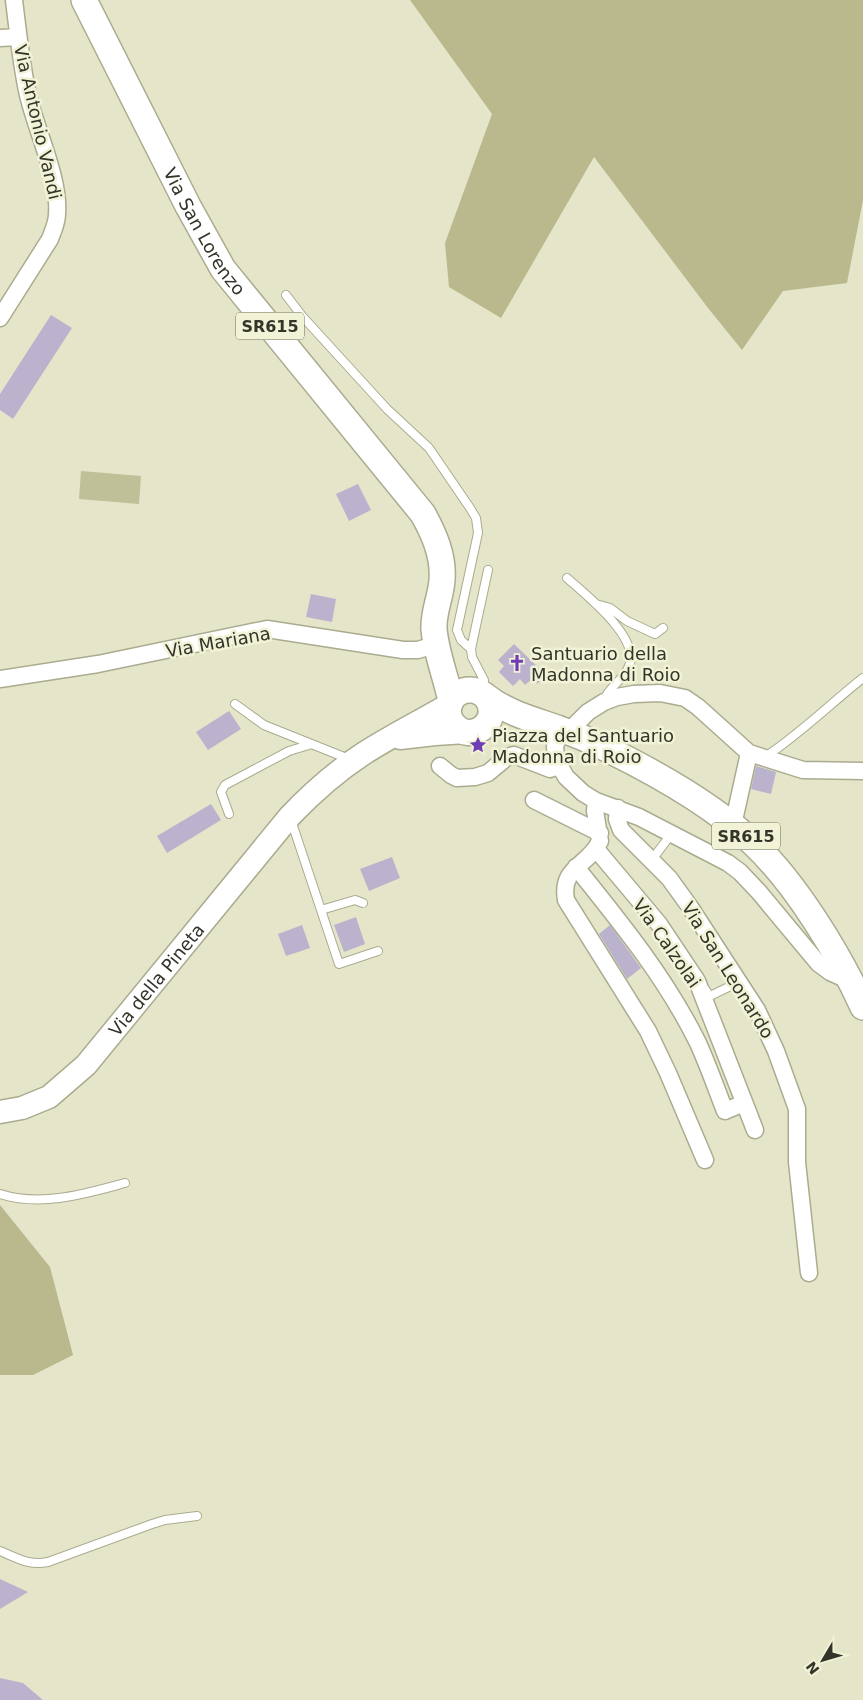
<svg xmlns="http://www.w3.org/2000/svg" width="863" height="1700" viewBox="0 0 863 1700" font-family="'DejaVu Sans',sans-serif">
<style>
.green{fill:#c0c098}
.forest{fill:#b9b98d}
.building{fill:#bbb3cd}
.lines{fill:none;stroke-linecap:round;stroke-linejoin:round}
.lane-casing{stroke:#abab90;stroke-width:10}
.street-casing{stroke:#abab90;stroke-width:19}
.secondary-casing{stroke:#abab90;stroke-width:25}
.primary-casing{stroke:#abab90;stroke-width:28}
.lane{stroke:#fff;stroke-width:8}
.street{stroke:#fff;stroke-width:16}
.secondary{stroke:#fff;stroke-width:22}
.primary{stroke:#fff;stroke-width:25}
.labels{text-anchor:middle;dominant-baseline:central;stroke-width:5;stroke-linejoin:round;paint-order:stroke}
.shield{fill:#f2f3d6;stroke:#6d6d5e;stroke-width:1}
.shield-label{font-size:16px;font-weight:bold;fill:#34342a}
.street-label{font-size:18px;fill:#34342a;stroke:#f2f3d6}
.poi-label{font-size:18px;fill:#34342a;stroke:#f2f3d6;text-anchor:start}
</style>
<rect width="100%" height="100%" fill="#e5e5c9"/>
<path class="green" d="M 81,471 L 141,476 L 139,504 L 79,499 Z"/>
<path class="forest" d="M 410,0 L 863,0 L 863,200 L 847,283 L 783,291 L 742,350 L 708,308 L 594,157 L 501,318 L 449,287 L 445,243 L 492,114 Z
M 0,1205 L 50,1267 L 73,1355 L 33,1375 L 0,1375 Z"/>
<path class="building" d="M 51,315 L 72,328 L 13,419 L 0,410 L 0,394 Z
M 358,484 L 371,510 L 349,521 L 336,494 Z
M 311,594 L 336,599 L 332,622 L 306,617 Z
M 514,644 L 546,675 L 537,684 L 533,678 L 525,685 L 520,679 L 513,686 L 499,672 L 504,666 L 498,660 Z
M 229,711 L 241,729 L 208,750 L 196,732 Z
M 756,766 L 776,772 L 771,794 L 751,789 Z
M 211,804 L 221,820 L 167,853 L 157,836 Z
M 392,857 L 400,878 L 369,891 L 360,869 Z
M 356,917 L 365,944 L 344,952 L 334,925 Z
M 302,925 L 310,948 L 286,956 L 278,934 Z
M 610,925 L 641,968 L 627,979 L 599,934 Z
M 0,1579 L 28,1592 L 0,1609 Z
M 0,1678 L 23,1683 L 43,1700 L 0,1700 Z"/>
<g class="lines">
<g class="lane-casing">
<path id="lane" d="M 286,295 L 302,316 L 387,409 L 429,448 L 470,508 L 476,518 L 478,533 L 457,630 L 461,640 L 471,649
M 567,578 C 586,595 641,638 629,666 C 624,680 609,686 604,700
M 596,604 L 610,608 L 627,621 L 655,634 L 663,628
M 483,689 L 484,680 L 472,657 L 471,649 L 488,570
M 235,704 L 264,725 L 349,759
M 765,757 C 800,734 830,704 863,678
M 229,814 L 221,792 L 225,785 L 289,751 L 312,744
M 291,820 L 339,964 L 378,951
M 651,861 L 672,833
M 321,910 L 355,900 L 363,903
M 705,989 L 710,996 L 739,982
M 0,1194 C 42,1207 84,1194 125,1183
M 0,1551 C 18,1558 28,1566 48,1562 L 152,1524 L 165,1520 L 197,1516"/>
</g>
<g class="street-casing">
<path id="street" d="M 0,38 L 18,37
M 0,318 L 50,239 C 53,231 57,223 57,214 C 60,179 36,130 28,95 C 21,64 18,32 14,0
M 0,679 L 98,664 L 267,629 L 403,650 L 418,650 L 437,644
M 562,729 L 555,746 L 556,759 L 566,777 L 583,793 L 596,801 L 639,817 L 728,863 L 740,872 L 759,892 L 818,963 L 830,972 L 852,982
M 568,732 L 588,712 L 604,702 L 617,697 L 634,694 L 660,693 L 685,698 L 698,707 L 749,753 L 803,770 L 863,771
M 440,766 L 451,775 L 457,778 L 475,777 L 488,773 L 507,757 L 514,755 L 550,769 L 559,766
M 534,800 L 600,833
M 596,801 L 595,811 L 600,841 C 589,866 560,866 566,900 L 648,1031 L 668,1073 L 705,1160
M 618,808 L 617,819 L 621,830 L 669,878 L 690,907 L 757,1010 L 776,1051 L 797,1109 L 797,1162 L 809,1273
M 733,825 L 749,753
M 596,849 L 659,924 L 697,981 L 755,1130
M 576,867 C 621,923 666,978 698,1043 C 708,1065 716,1088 725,1111 L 744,1103"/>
</g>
<g class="secondary-casing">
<g id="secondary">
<path d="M 400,738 L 435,734 L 466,732"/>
<path id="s1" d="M 0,1112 L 22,1108 L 49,1097 L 86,1065 L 290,816 C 312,793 337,771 363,754 C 391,736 421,721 450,704"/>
</g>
</g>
<g class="primary-casing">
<g id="primary">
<path id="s2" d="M 84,0 L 188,206 L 223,269 L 423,514 C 434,534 444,556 442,580 C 441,597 433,612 434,629 C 436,653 446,677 451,701"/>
<path d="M 486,697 C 504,721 470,746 453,724 C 442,710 452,689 471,690 C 480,690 486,697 494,702 C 514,715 538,721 560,729 C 575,734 591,741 605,748 C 654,772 715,806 754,844 C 796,884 839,954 863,1007"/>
</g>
</g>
<use href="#lane" class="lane"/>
<use href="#street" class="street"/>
<use href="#secondary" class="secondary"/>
<use href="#primary" class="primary"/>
</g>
<defs>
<g id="church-bare" transform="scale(1.35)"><path d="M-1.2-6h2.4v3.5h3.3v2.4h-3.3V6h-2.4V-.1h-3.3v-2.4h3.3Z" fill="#713db5" stroke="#f2f3d6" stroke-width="2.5" paint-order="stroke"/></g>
<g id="sight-bare" transform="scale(1.35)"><path d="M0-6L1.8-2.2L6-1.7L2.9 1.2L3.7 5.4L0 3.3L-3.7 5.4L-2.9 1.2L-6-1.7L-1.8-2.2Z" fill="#713db5" stroke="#f2f3d6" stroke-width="2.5" paint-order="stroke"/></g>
</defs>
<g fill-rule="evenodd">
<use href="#church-bare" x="517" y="663"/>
<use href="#sight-bare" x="478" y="745"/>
</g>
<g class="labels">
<g class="shield">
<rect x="236" y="312.5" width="68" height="27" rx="4"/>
<rect x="712" y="822.5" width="68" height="27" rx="4"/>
</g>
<g class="shield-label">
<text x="270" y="326">SR615</text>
<text x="746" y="836">SR615</text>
</g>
<g class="street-label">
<text transform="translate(38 122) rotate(77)">Via Antonio Vandi</text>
<text stroke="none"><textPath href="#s2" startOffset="261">Via San Lorenzo</textPath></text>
<text transform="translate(218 642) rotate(-10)">Via Mariana</text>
<text transform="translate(667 943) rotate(55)">Via Calzolai</text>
<text transform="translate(728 970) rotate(58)">Via San Leonardo</text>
<text stroke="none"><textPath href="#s1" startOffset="211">Via della Pineta</textPath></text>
</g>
<g class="poi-label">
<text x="531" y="653">Santuario della<tspan x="531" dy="21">Madonna di Roio</tspan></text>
<text x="492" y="735">Piazza del Santuario<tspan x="492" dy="21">Madonna di Roio</tspan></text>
</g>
</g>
<g transform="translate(823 1660) rotate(232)" stroke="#f2f3d6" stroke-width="4" paint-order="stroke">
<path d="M0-4L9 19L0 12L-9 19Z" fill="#34342a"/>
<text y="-8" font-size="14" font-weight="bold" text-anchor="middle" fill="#34342a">N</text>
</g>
</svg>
